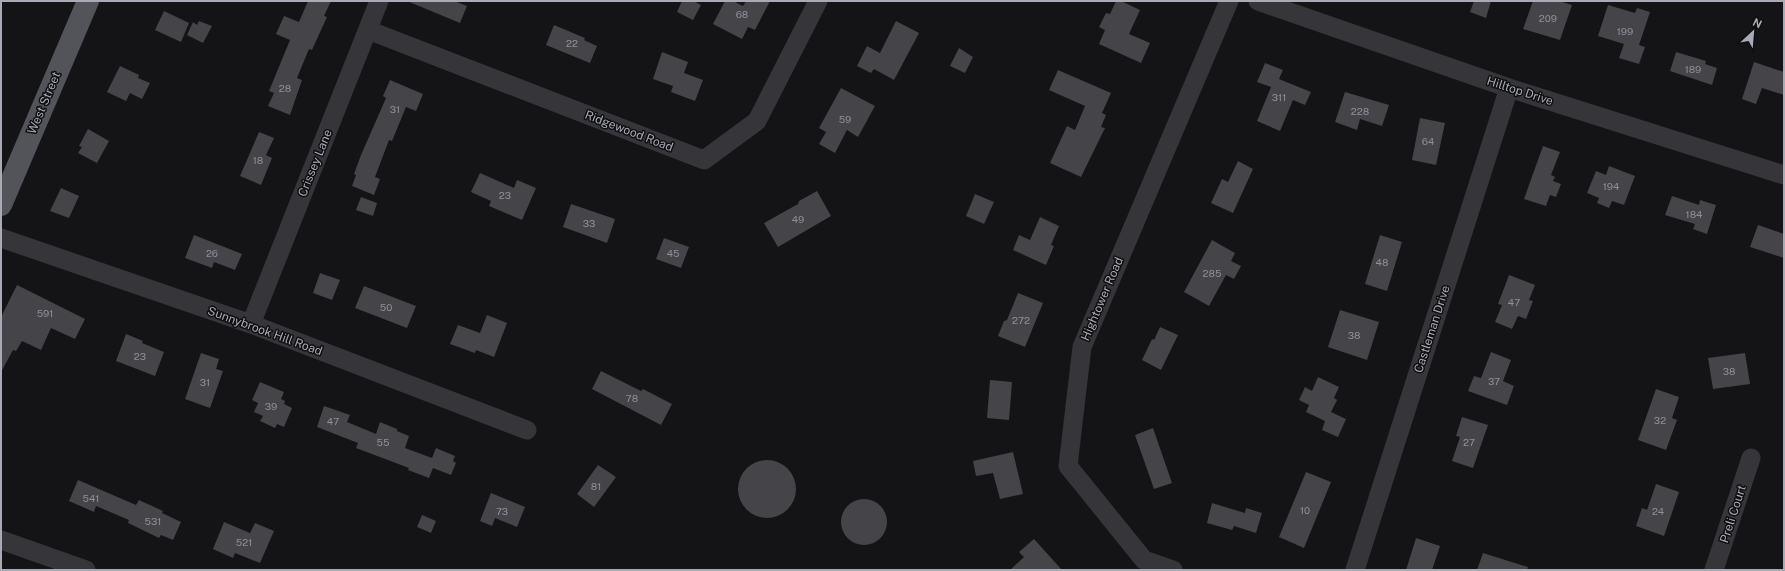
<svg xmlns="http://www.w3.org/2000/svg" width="1785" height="571" viewBox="0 0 1785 571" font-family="'Public Sans',sans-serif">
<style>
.building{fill:#444449}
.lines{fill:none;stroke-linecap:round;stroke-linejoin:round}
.minor{stroke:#36363a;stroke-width:19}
.major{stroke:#525459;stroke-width:22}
.labels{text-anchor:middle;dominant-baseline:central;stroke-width:3;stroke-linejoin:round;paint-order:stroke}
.number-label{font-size:10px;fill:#8f919a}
.street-label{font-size:12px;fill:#a8abb5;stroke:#0f0f11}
</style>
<rect width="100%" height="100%" fill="#141416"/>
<path class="building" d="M 308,1 L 331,1 L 324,16 L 327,17 L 312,50 L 309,49 L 297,78 L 302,80 L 290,115 L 268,106 L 274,93 L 269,91 L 290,40 L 276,34 L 284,16 L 299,22 Z
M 407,1 L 454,1 L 467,6 L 460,23 Z
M 682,1 L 693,1 L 701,5 L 693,20 L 677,12 Z
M 725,1 L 733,1 L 743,6 L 746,1 L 770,1 L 755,30 L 748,27 L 742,39 L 713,24 Z
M 1116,1 L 1121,1 L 1140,10 L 1129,34 L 1150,43 L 1141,63 L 1099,44 L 1105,30 L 1099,27 L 1106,13 L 1110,14 Z
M 1474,1 L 1491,1 L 1486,18 L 1470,12 Z
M 1533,1 L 1559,1 L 1572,5 L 1560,40 L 1523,29 Z
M 1608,5 L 1635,13 L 1637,8 L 1650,12 L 1639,45 L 1645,47 L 1639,64 L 1619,58 L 1624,44 L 1598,36 Z
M 164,11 L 189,23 L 181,42 L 155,30 Z
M 199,21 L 212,26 L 203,43 L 187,35 L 193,22 L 197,25 Z
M 896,21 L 919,33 L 894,80 L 874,69 L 871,73 L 857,66 L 867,46 L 880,53 Z
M 554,25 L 585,38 L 584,40 L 597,46 L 590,63 L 546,45 Z
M 959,48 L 973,57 L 965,73 L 950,66 Z
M 662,52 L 688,62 L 684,73 L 703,80 L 695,101 L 671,92 L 673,86 L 653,79 Z
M 1676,52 L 1706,61 L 1705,64 L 1717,68 L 1712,85 L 1670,71 Z
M 1754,62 L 1784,72 L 1784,95 L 1762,88 L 1756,104 L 1742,99 Z
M 1265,63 L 1283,70 L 1279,79 L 1311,92 L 1305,105 L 1293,100 L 1280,131 L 1257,121 L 1271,87 L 1257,82 Z
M 120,66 L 139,75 L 138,78 L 150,83 L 142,99 L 130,93 L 126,101 L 107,92 Z
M 1058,70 L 1111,93 L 1102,113 L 1106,115 L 1101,127 L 1105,128 L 1081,177 L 1050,163 L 1067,126 L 1075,130 L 1085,106 L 1049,90 Z
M 390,80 L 423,94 L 416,111 L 406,107 L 392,141 L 389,140 L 375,177 L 380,179 L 374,195 L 352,186 L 356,175 L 354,174 L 361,155 L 386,98 L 383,96 Z
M 841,88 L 875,106 L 858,137 L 847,130 L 835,153 L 819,144 L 826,132 L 819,128 Z
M 1345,92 L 1389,105 L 1382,126 L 1360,119 L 1357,130 L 1335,122 Z
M 1420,118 L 1445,123 L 1436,165 L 1412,160 Z
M 88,129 L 109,141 L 97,163 L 78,153 L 82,147 L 79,146 Z
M 259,132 L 274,138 L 266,155 L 272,158 L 261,185 L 240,176 Z
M 1543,146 L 1560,152 L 1551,175 L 1555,177 L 1553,181 L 1561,184 L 1556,197 L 1550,195 L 1546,206 L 1524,199 Z
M 1238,161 L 1253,169 L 1233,213 L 1211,203 L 1222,179 L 1228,182 Z
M 1609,166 L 1635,176 L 1624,205 L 1612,201 L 1609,208 L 1597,203 L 1599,198 L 1587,193 L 1596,171 L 1606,175 Z
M 480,173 L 514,188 L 517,180 L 536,188 L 522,220 L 489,206 L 491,201 L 471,192 Z
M 61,188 L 79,196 L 69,218 L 50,211 Z
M 817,191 L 831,216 L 778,247 L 764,223 L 798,204 L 799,201 Z
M 975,194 L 994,202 L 984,224 L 966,216 Z
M 1672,196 L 1699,205 L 1700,200 L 1716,205 L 1707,234 L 1693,229 L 1695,224 L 1665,215 Z
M 361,197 L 377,203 L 373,216 L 356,210 Z
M 571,204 L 615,219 L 607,243 L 563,227 Z
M 1040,217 L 1059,226 L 1051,245 L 1054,246 L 1046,265 L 1013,250 L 1019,235 L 1030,240 Z
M 1758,225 L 1784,234 L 1784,258 L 1750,247 Z
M 194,235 L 242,254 L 235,270 L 214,262 L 212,268 L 185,258 Z
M 1380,235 L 1402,242 L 1387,291 L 1365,284 Z
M 664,238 L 689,247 L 681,268 L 656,259 Z
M 1212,240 L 1235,253 L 1231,261 L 1241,266 L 1234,279 L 1226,275 L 1209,306 L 1184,292 Z
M 320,273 L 340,280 L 332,300 L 313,293 Z
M 1509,275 L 1535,285 L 1529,300 L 1533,301 L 1526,319 L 1518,316 L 1512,329 L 1495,322 L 1502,305 L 1498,304 Z
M 17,285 L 85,319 L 75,339 L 51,328 L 41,350 L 22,341 L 16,351 L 13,350 L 1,372 L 1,317 Z
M 364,286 L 416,306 L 407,328 L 355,308 Z
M 1018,293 L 1043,303 L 1025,347 L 998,336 L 1004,321 L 1007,320 Z
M 1340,310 L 1379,322 L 1367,360 L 1328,347 Z
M 487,315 L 507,323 L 494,357 L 476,350 L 475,353 L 450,344 L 458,325 L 480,333 Z
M 1160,327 L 1178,335 L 1161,370 L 1142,360 L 1152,339 L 1154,340 Z
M 126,334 L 143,341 L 142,343 L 164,352 L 155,376 L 116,361 Z
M 1491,352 L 1511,360 L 1503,381 L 1514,386 L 1507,405 L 1468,391 L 1474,376 L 1481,378 Z
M 201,353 L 219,359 L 216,369 L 223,371 L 210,408 L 185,399 Z
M 1745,353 L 1750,384 L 1713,389 L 1708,358 Z
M 601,371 L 641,391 L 643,389 L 672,404 L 661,425 L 592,389 Z
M 1318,377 L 1339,387 L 1334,398 L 1337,400 L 1331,412 L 1346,419 L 1338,437 L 1322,430 L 1325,421 L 1306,412 L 1309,405 L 1299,400 L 1305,387 L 1312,391 Z
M 990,380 L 1012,382 L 1009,420 L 987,418 Z
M 260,382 L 284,392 L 281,399 L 285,401 L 284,404 L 292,408 L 284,427 L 277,424 L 275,428 L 260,421 L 263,416 L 254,412 L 258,403 L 252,400 Z
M 1656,389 L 1679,397 L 1672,418 L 1677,420 L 1666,450 L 1638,440 Z
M 324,406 L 350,415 L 347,422 L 376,434 L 380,422 L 397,429 L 397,431 L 409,436 L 405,448 L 432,458 L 436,448 L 455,456 L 453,461 L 456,463 L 451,475 L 433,468 L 429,478 L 408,470 L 409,468 L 356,448 L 358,443 L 317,427 Z
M 1462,417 L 1488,425 L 1473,468 L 1452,461 L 1460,437 L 1456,436 Z
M 1153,428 L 1172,483 L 1154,489 L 1135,435 Z
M 1013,452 L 1023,494 L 1000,499 L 993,473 L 976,476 L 973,461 Z
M738 489a29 29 0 1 1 58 0a29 29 0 1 1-58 0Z
M 598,465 L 616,477 L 594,507 L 577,494 Z
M 1306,472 L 1331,482 L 1304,548 L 1279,537 Z
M 78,480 L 136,505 L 139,500 L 163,511 L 162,513 L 181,522 L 173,540 L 161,535 L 159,538 L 128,523 L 129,520 L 96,506 L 94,512 L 69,501 Z
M 1656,484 L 1679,492 L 1664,536 L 1636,526 L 1642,508 L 1647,510 Z
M 491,493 L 525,507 L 517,527 L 495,518 L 492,526 L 480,521 Z
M841 522a23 23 0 1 1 46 0a23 23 0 1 1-46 0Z
M 1212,503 L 1245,513 L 1246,508 L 1262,513 L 1256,533 L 1234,526 L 1232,530 L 1207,523 Z
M 422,515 L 436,521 L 431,533 L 417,527 Z
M 224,522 L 250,533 L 255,523 L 274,531 L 260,563 L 235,553 L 233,558 L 213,549 Z
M 1416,538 L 1440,546 L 1432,570 L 1406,570 Z
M 1034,539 L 1062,570 L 1010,570 L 1024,557 L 1019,552 Z
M 1483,553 L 1528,567 L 1527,570 L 1477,570 Z"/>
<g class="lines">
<path class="minor" d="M 1258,1 L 1509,88 L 1784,175
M 368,30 L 704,160 L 757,121 L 818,1
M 1,238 L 251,324 L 527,430
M 251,324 L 379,1
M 1,540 L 86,570
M 1173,570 L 1144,560 L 1068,466 L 1082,347 L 1229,1
M 1355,570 L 1509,88
M 1714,570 L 1751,458"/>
<path class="major" d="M 1,205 L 88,1"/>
</g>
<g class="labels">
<g class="number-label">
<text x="742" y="14">68</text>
<text x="1548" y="18">209</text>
<text x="1625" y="31">199</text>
<text x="572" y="43">22</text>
<text x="1693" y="69">189</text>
<text x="285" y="88">28</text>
<text x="1279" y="97">311</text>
<text x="395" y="109">31</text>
<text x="1360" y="111">228</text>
<text x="845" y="119">59</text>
<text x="1428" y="141">64</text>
<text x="258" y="160">18</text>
<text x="1611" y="186">194</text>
<text x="505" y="195">23</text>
<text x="1694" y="214">184</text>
<text x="798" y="219">49</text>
<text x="589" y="223">33</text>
<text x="212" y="253">26</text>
<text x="673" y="253">45</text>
<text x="1382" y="262">48</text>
<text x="1212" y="273">285</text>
<text x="1514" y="302">47</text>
<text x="386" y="307">50</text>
<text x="45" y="313">591</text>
<text x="1021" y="320">272</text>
<text x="1354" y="335">38</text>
<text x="140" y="356">23</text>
<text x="1729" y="371">38</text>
<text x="1494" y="381">37</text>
<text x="205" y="382">31</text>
<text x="632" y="398">78</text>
<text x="271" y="406">39</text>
<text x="1660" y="420">32</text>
<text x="333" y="421">47</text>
<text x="383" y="442">55</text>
<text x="1469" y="442">27</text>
<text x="596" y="486">81</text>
<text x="91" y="498">541</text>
<text x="1305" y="510">10</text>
<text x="502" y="511">73</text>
<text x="1658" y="511">24</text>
<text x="153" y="521">531</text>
<text x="244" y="542">521</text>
</g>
<g class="street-label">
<text transform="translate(1520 91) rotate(18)">Hilltop Drive</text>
<text transform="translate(44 103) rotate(-67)">West Street</text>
<text transform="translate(629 131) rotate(21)">Ridgewood Road</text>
<text transform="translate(315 163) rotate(-68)">Crissey Lane</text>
<text transform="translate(1102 299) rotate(-67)">Hightower Road</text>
<text transform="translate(1432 329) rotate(-72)">Castleman Drive</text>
<text transform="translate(265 331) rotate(20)">Sunnybrook Hill Road</text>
<text transform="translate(1733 514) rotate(-72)">Preli Court</text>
</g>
</g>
<rect width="1785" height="571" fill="none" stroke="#a8abb5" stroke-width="4"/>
<g transform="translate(1753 32) rotate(26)" stroke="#0f0f11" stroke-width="3" paint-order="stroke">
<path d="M0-3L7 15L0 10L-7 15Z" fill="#a8abb5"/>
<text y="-6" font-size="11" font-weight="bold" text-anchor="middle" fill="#a8abb5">N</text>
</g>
</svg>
